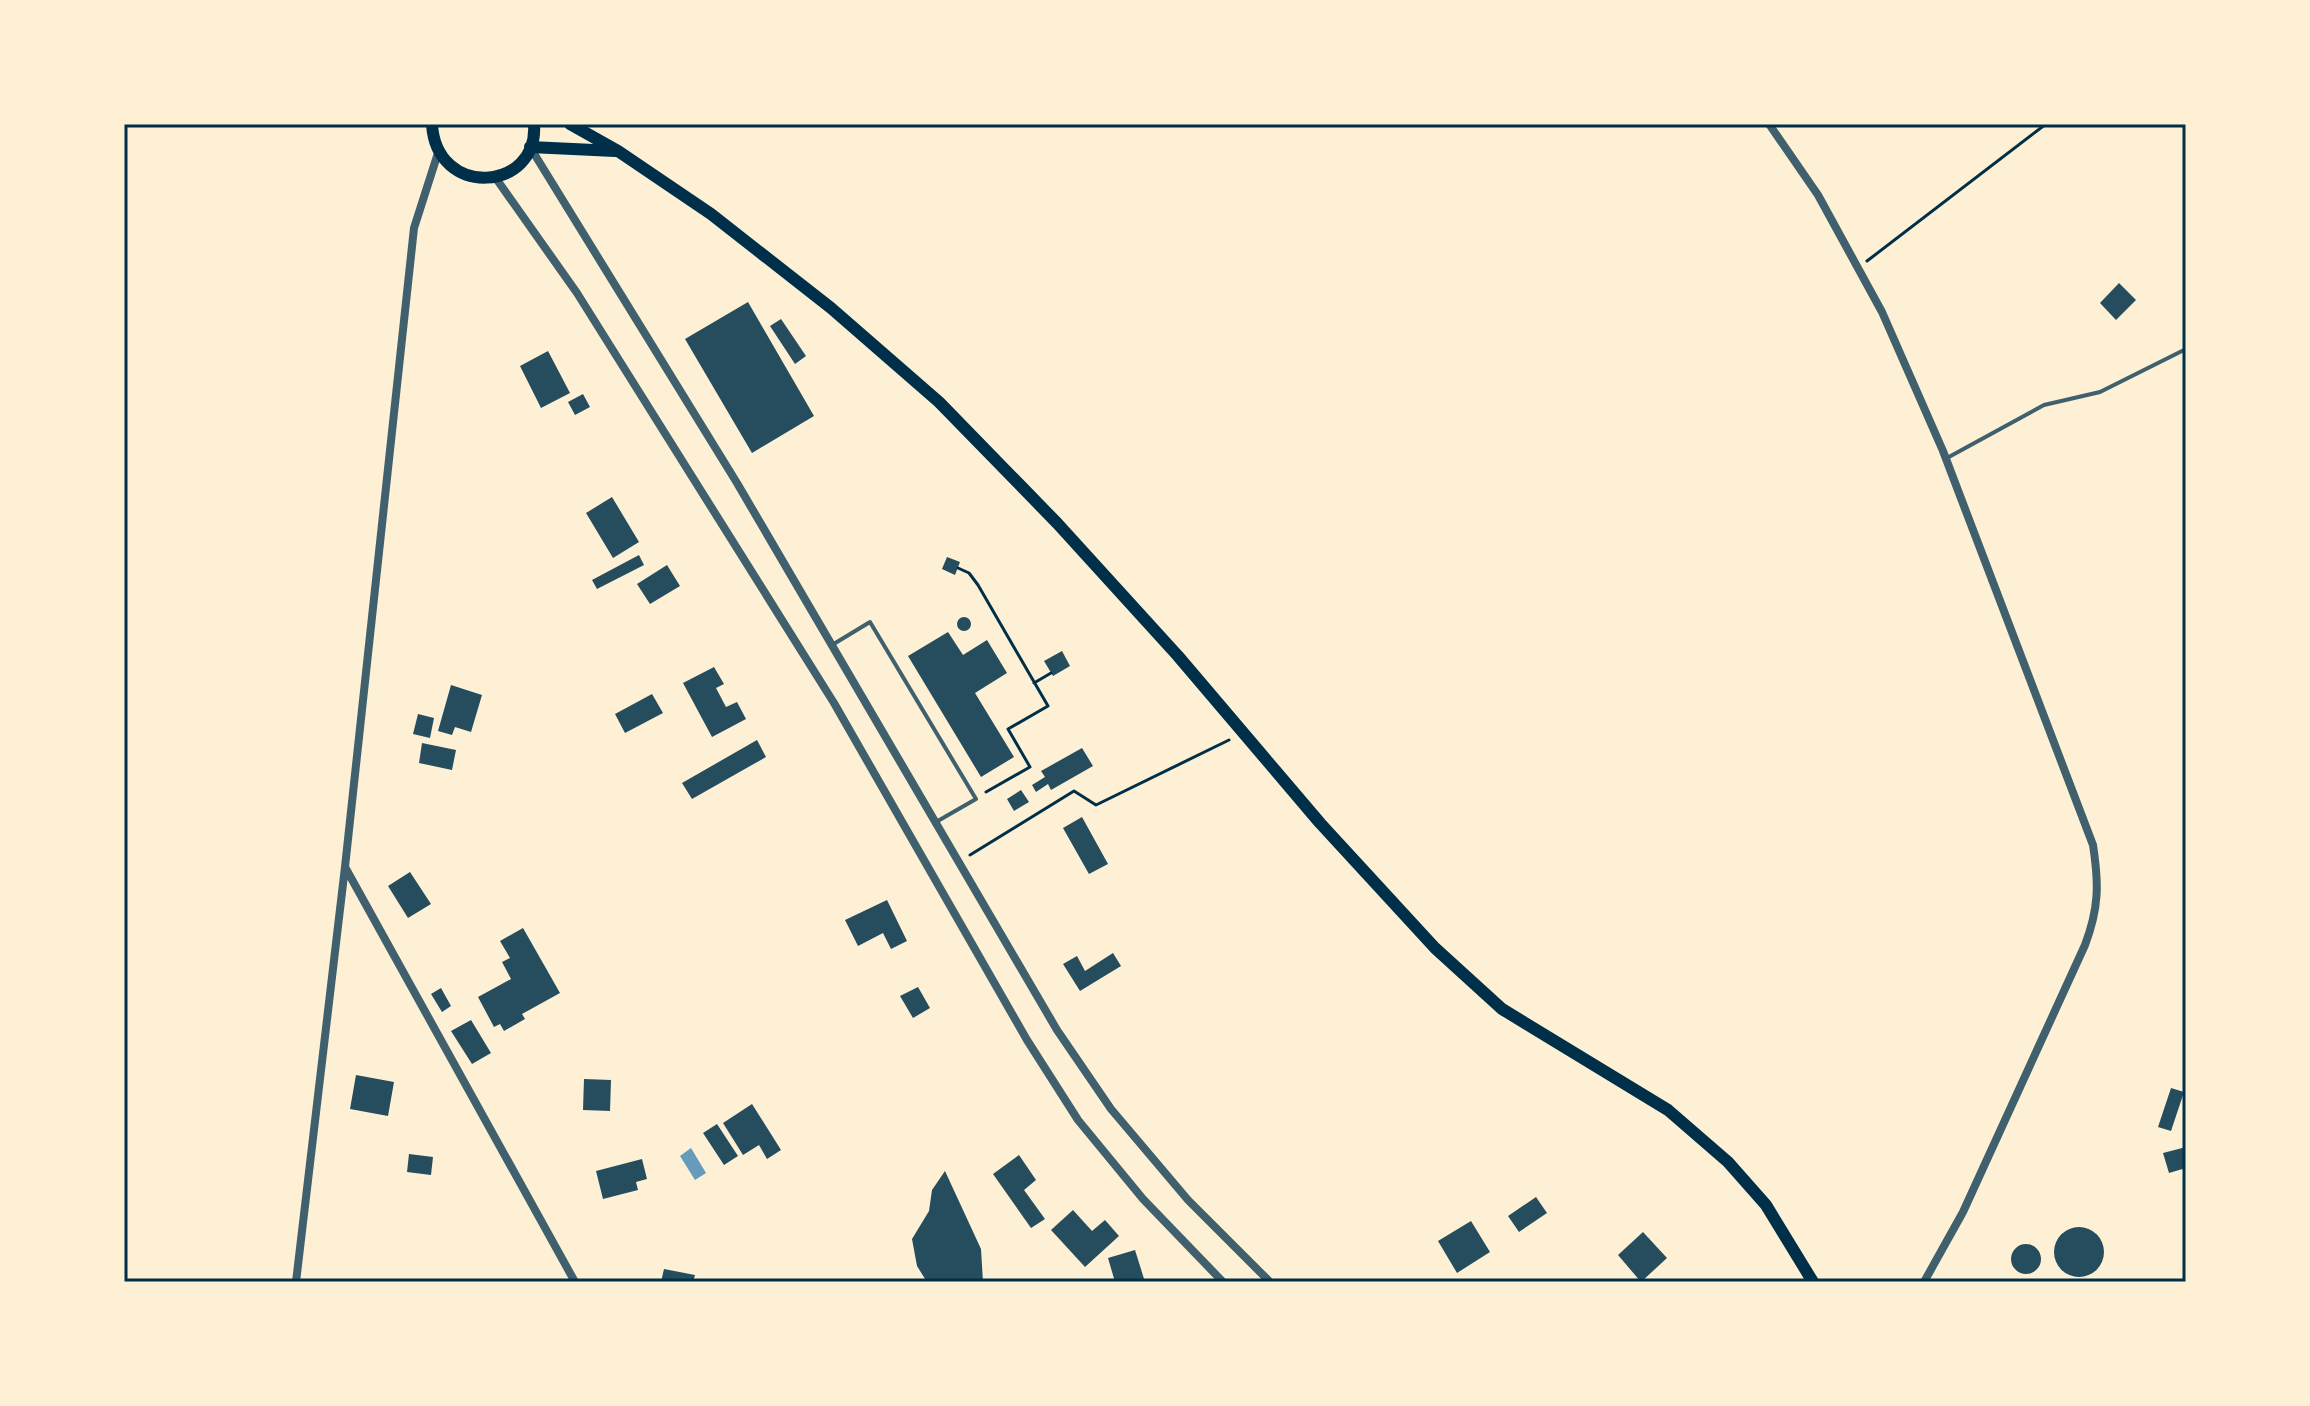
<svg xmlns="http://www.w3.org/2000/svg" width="2310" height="1406" viewBox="0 0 2310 1406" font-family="'Playfair Display',serif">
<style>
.water{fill:#669bbc}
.building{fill:#264d5e}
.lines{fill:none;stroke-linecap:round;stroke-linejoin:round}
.path{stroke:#003049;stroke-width:3}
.service{stroke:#3f606c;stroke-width:4}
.minor{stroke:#3f606c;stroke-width:8}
.secondary{stroke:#003049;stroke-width:12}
.neatline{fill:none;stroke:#003049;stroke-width:3}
</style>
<rect width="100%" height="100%" fill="#fdf0d5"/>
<path class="water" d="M 691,1148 L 706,1173 L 695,1180 L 680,1156 Z"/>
<path class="building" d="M 2119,283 L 2136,300 L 2116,320 L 2100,303 Z
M 748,302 L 814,416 L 752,453 L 685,339 Z
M 781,319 L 806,356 L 795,364 L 770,326 Z
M 548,351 L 570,393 L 541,408 L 520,366 Z
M 583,394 L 590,407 L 575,415 L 568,402 Z
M 612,497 L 639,542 L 613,558 L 586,513 Z
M 639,555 L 644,565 L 597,589 L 592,580 Z
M 947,557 L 960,562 L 955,575 L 942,569 Z
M 667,565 L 680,586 L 650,604 L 637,584 Z
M957 624a7 7 0 1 1 14 0a7 7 0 1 1-14 0Z
M 948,632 L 963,655 L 987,640 L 1007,673 L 975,693 L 1014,757 L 981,777 L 908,656 Z
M 1062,651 L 1070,666 L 1053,676 L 1044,661 Z
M 714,667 L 724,684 L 716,688 L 726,707 L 737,702 L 746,719 L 712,737 L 683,683 Z
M 451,685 L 482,695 L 471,732 L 455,727 L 452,735 L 438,731 Z
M 652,694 L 663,713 L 625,733 L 615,714 Z
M 418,714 L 434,718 L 430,738 L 413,734 Z
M 757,740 L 766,757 L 692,799 L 682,783 Z
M 422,743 L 456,750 L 452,770 L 419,763 Z
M 1082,748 L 1093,766 L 1051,790 L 1048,784 L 1036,792 L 1032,785 L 1045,777 L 1041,771 Z
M 1021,790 L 1029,802 L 1014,811 L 1007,799 Z
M 1082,817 L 1108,864 L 1089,874 L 1063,828 Z
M 410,872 L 431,904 L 408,918 L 388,886 Z
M 887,900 L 907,941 L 891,949 L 883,933 L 858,946 L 845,920 Z
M 523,928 L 560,993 L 522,1014 L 525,1019 L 504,1031 L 500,1024 L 494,1027 L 478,997 L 511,979 L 502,962 L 510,958 L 500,941 Z
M 1113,953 L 1121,966 L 1080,991 L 1063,964 L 1077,956 L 1085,971 Z
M 918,987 L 930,1008 L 913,1018 L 900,996 Z
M 441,988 L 451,1006 L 442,1012 L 431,994 Z
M 471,1020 L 491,1053 L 472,1064 L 451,1031 Z
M 356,1075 L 394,1082 L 388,1116 L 350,1109 Z
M 584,1079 L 611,1080 L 610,1111 L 583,1110 Z
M 2171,1088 L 2184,1092 L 2171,1131 L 2158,1127 Z
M 752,1104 L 781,1150 L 767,1159 L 759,1145 L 743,1155 L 723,1123 Z
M 717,1124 L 738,1156 L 724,1165 L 703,1133 Z
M 2186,1147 L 2186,1168 L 2169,1173 L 2163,1153 Z
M 409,1154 L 433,1157 L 431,1175 L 407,1172 Z
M 1019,1155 L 1036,1180 L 1024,1190 L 1045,1219 L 1031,1228 L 993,1174 Z
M 642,1159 L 647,1179 L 636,1182 L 638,1190 L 603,1199 L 596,1171 Z
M 945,1171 L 981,1249 L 983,1282 L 927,1282 L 917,1266 L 912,1239 L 929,1211 L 932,1190 Z
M 1536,1197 L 1547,1213 L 1519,1232 L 1508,1216 Z
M 1073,1210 L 1092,1231 L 1105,1220 L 1119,1236 L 1085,1267 L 1051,1230 Z
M 1471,1221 L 1490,1252 L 1457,1273 L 1438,1241 Z
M2054 1252a25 25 0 1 1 50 0a25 25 0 1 1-50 0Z
M 1643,1232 L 1667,1258 L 1641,1282 L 1618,1255 Z
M2011 1259a15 15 0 1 1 30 0a15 15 0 1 1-30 0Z
M 1135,1250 L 1145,1282 L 1115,1282 L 1108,1258 Z
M 664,1269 L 695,1275 L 693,1282 L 661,1282 Z"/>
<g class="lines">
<path class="path" d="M 1867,261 L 2046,124
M 958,568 L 969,573 L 978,585 L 1048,706 L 1008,729 L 1030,767 L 986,792
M 1034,683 L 1051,673
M 970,855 L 1074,791 L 1096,805 L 1229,740"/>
<path class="service" d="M 1947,458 L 2044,405 L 2100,392 L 2186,349
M 832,645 L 870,622 L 976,799 L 936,822"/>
<path class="minor" d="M 1769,124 L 1818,195 L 1882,312 L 1943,451 L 2093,845 C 2099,884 2099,908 2085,945 L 1963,1212 L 1924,1282
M 530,147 L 737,483 L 1057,1030 L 1111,1109 L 1188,1200 L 1270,1282
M 495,177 L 577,293 L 834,703 L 1027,1040 L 1078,1120 L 1143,1199 L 1223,1282
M 345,867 L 575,1282
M 296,1282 L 345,867 L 414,228 L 438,153"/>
<path class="secondary" d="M 432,124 C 436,199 539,192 534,124
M 570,124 L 618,151 L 711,214 L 831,308 L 939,402 L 1057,523 L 1178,656 L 1320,823 L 1435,948 L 1502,1009 L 1668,1110 L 1728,1162 L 1766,1205 L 1813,1282
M 530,147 L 615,151"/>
</g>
<rect width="2310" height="1406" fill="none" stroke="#fdf0d5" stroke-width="252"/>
<rect x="126" y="126" width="2058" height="1154" class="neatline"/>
</svg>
